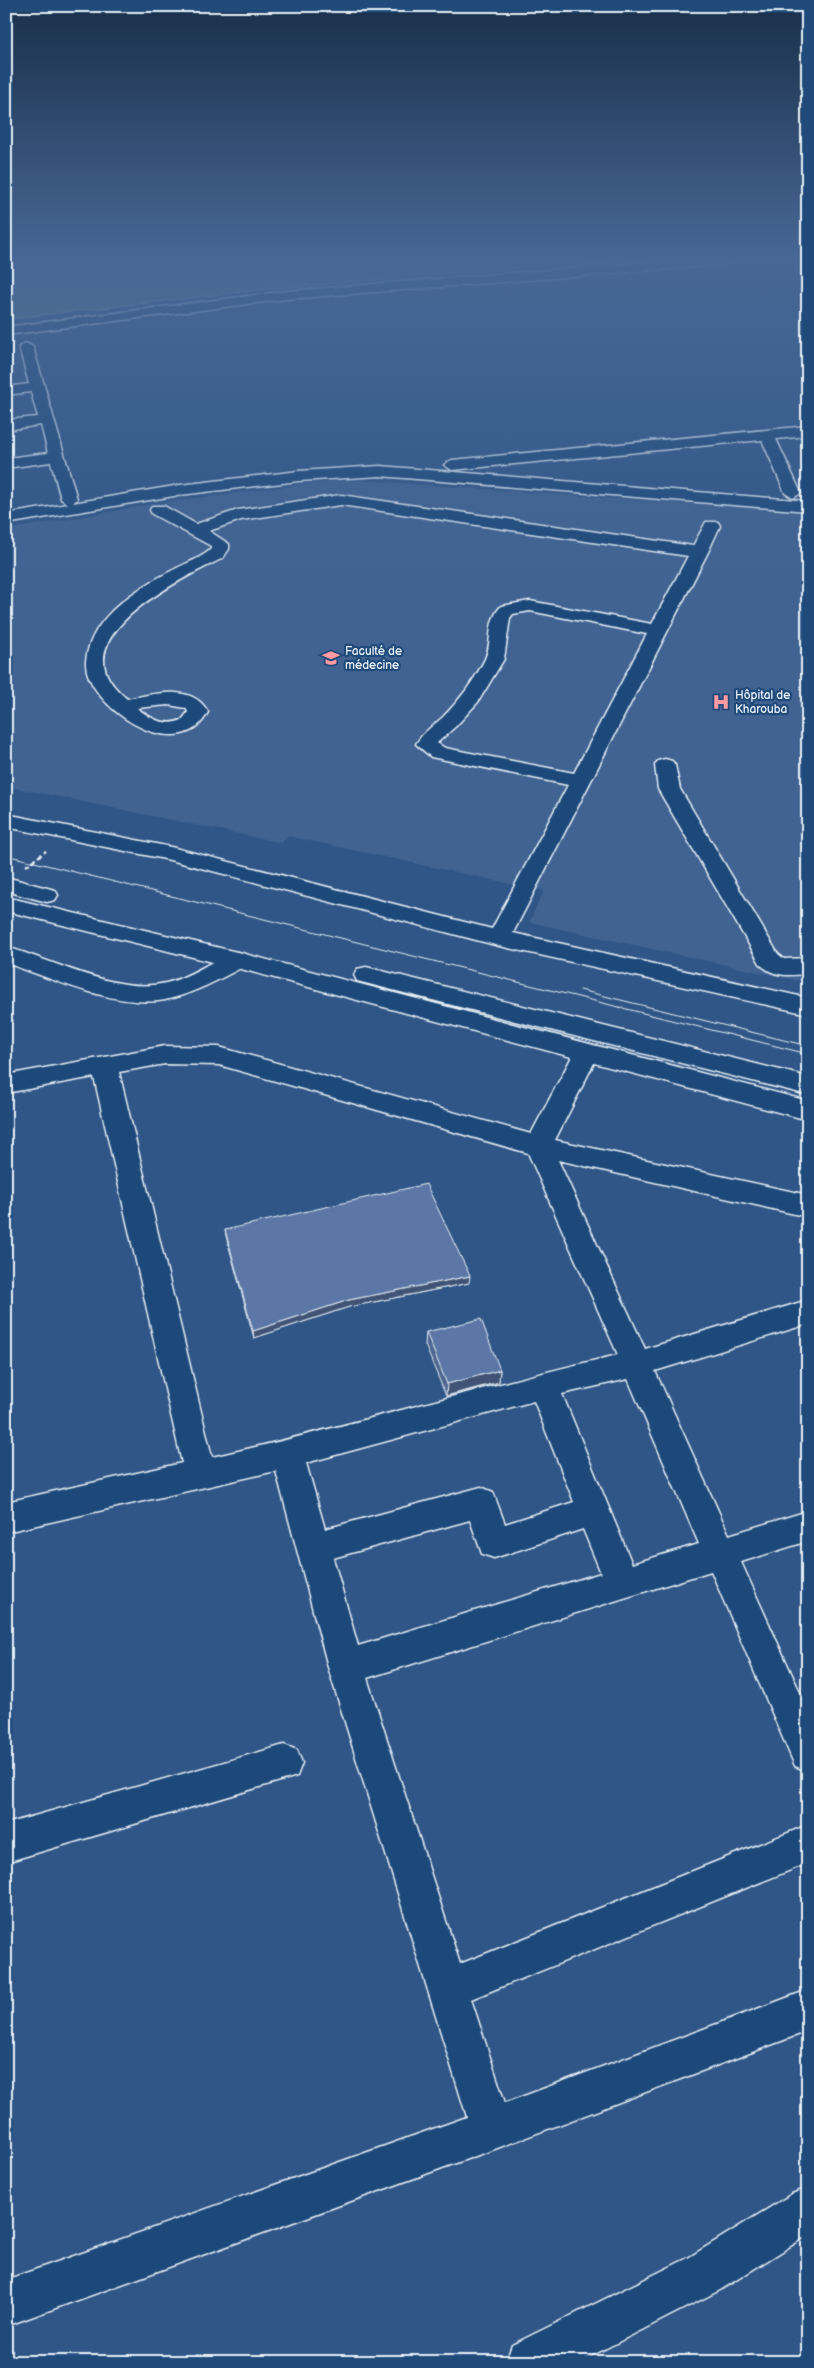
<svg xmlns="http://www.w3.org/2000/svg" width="814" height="2368" viewBox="0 0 814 2368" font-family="'Balsamiq Sans',sans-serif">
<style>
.built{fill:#3f6392}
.green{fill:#577b80;stroke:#a0b6bc}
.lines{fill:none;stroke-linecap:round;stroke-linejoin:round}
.minor-casing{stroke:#e8f1f8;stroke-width:3}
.major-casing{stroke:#e8f1f8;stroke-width:3}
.highway-casing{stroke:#e8f1f8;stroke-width:3}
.path{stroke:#e8f1f8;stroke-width:2.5;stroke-dasharray:4.5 3;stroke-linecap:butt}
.minor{fill:#1f4a7a;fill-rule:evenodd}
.major{fill:#1f4a7a;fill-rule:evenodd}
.highway{fill:#1f4a7a;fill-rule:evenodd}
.tram{stroke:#e8f1f8;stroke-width:1}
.wall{fill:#4e668f;stroke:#e8f1f8}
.shaded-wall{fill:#405374;stroke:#e8f1f8}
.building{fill:#5b77a6;stroke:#e8f1f8}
.labels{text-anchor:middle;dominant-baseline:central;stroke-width:4.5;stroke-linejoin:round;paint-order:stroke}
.far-poi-label{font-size:12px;fill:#e8f1f8;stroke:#1f4a7a;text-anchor:start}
</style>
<rect width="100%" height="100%" fill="#2f5686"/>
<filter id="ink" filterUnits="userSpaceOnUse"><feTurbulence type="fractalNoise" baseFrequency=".02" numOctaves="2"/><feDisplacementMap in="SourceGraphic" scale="10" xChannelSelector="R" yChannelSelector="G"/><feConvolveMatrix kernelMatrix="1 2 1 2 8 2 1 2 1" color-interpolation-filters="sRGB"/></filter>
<g filter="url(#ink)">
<path class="built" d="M 357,480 L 808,512 L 808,983 L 529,922 L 544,891 L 287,836 L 282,843 L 6,786 L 6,530 L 159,503 L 311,483 Z"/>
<path class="green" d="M 6,260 L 608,260 L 268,289 L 6,319 Z"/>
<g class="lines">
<g class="minor-casing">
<path id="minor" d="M 26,343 L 33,347 L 77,499 L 73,503 L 180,485 L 299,471 L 380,466 L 808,501 L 808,511 L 380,476 L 299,481 L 180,495 L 6,524 L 6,514 L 68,504 L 61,499 L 51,462 L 6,468 L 6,458 L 48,453 L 41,425 L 6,430 L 6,420 L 38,417 L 31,392 L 6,395 L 6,387 L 29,384 L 19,347 Z
M 808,426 L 808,436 L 776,439 L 801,493 L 793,498 L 785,493 L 762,440 L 452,470 L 444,465 L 452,460 Z
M 341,495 L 693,546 L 706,522 L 718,522 L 720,526 L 708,552 L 513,933 L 808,998 L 808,1014 L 499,946 L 170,860 L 6,827 L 6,814 L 171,847 L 492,929 L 568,785 L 431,757 L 416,744 C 423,732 433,726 443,717 C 459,701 474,681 484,661 C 494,642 485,624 501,606 L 530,601 L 652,624 L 688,556 L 341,505 L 241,520 L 209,531 L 229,544 L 229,549 L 223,558 C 190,575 85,623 107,675 C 111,684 119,692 127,699 C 153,694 193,683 208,712 C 179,771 83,703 86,661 C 90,616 139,587 175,569 C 186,563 202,558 211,549 L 211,546 L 152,514 L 150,510 L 152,506 L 164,506 L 196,524 L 238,510 ZM 530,611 L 647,634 L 574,773 L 445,748 L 437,743 L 456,726 L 478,702 L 504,659 L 510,618 L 513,614 ZM 168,705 L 186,708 L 188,712 L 182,720 C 165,727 151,719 137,708 Z
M 665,759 L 672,761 L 675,765 L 680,789 L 778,954 L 784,959 L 808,958 L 808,974 C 788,975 776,978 761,965 L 658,789 L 655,765 L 658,761 Z
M 6,947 C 53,960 118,995 166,983 C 192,977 212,959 237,952 L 245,954 L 249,960 L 245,966 C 219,979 194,994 165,1000 C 117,1009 51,978 6,963 Z
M 586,1044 L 595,1047 L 599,1053 L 555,1140 L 808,1195 L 808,1217 L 558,1160 L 645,1349 L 808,1300 L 808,1324 L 655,1371 L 729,1535 L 808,1511 L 808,1541 L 741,1562 L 808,1710 L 808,1771 L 795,1766 L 711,1571 L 367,1678 L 460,1964 L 808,1825 L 808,1863 L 471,1999 L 505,2103 L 808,1990 L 808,2031 L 492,2150 L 6,2326 L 6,2280 L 467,2117 L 328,1667 L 276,1471 L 6,1532 L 6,1502 L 182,1463 L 94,1077 L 6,1093 L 6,1075 L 165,1046 L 219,1047 L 531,1134 L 577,1047 ZM 165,1064 L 219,1065 L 528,1153 L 618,1355 C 482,1386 348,1427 212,1457 L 119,1072 ZM 628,1379 L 699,1544 L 632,1564 L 562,1394 ZM 534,1401 L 574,1502 L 505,1524 L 493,1492 L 481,1487 L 325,1529 L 306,1463 ZM 470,1520 L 482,1554 L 494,1558 L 583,1529 L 601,1573 L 358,1646 L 333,1558 Z
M 284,1745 L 297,1750 L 302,1763 L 297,1776 L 6,1862 L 6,1824 Z
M 808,2188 L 808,2235 L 720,2290 L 579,2362 L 506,2362 L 512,2345 L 688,2258 L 792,2194 Z"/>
</g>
<g class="major-casing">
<path id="major" d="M 676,260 L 736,260 L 730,264 L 287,299 L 6,335 L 6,327 L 287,291 Z"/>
</g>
<g class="highway-casing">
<path id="highway" d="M 6,877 L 55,890 L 58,895 L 55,900 L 47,902 L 6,891 Z
M 6,897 L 237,952 L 808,1101 L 808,1120 L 237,968 L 6,911 Z
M 366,967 L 808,1077 L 808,1095 L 357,981 L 354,975 L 357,969 Z"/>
</g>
<path class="path" d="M 26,866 L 46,851"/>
<use href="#minor" class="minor"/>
<use href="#major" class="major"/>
<use href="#highway" class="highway"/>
<path class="tram" d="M 6,855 L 808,1054
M 580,990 L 808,1046"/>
</g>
<path class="wall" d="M 225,1230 L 469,1283 L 349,1307 L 254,1338 L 226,1236 Z
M 426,1332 L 500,1370 L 499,1382 L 446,1396 L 425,1345 Z"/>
<path class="shaded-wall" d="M 470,1276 L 469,1283 L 349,1307 L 254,1338 L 253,1331 L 349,1300 Z
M 500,1370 L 499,1382 L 446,1396 L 447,1384 Z"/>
<path class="building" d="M 426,1184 L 470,1276 L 349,1300 L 253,1331 L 225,1230 Z
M 481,1319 L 500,1370 L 447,1384 L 426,1332 Z"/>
</g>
<linearGradient id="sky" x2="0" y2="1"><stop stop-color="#1a2f4a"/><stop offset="0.44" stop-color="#476895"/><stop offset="1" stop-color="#476895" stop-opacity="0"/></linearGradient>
<rect width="814" height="592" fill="url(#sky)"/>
<defs>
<g id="university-bare" transform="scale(1.35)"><path d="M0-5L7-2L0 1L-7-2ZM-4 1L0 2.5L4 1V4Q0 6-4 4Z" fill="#ff9aa2" stroke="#1f4a7a" stroke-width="2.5" paint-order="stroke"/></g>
<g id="hospital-bare" transform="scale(1.35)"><path d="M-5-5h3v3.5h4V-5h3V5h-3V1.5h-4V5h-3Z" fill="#ff9aa2" stroke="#1f4a7a" stroke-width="2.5" paint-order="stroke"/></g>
</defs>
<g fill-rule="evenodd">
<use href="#university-bare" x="331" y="658"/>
<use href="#hospital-bare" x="721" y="702"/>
</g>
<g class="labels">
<g class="far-poi-label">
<text x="345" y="651">Faculté de<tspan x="345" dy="14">médecine</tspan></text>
<text x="735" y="695">Hôpital de<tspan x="735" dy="14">Kharouba</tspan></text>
</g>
</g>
<rect width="814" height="2368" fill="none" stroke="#1f4a7a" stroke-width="25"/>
<rect x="12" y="12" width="789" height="2343" fill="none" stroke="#e8f1f8" stroke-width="2" filter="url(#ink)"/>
</svg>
